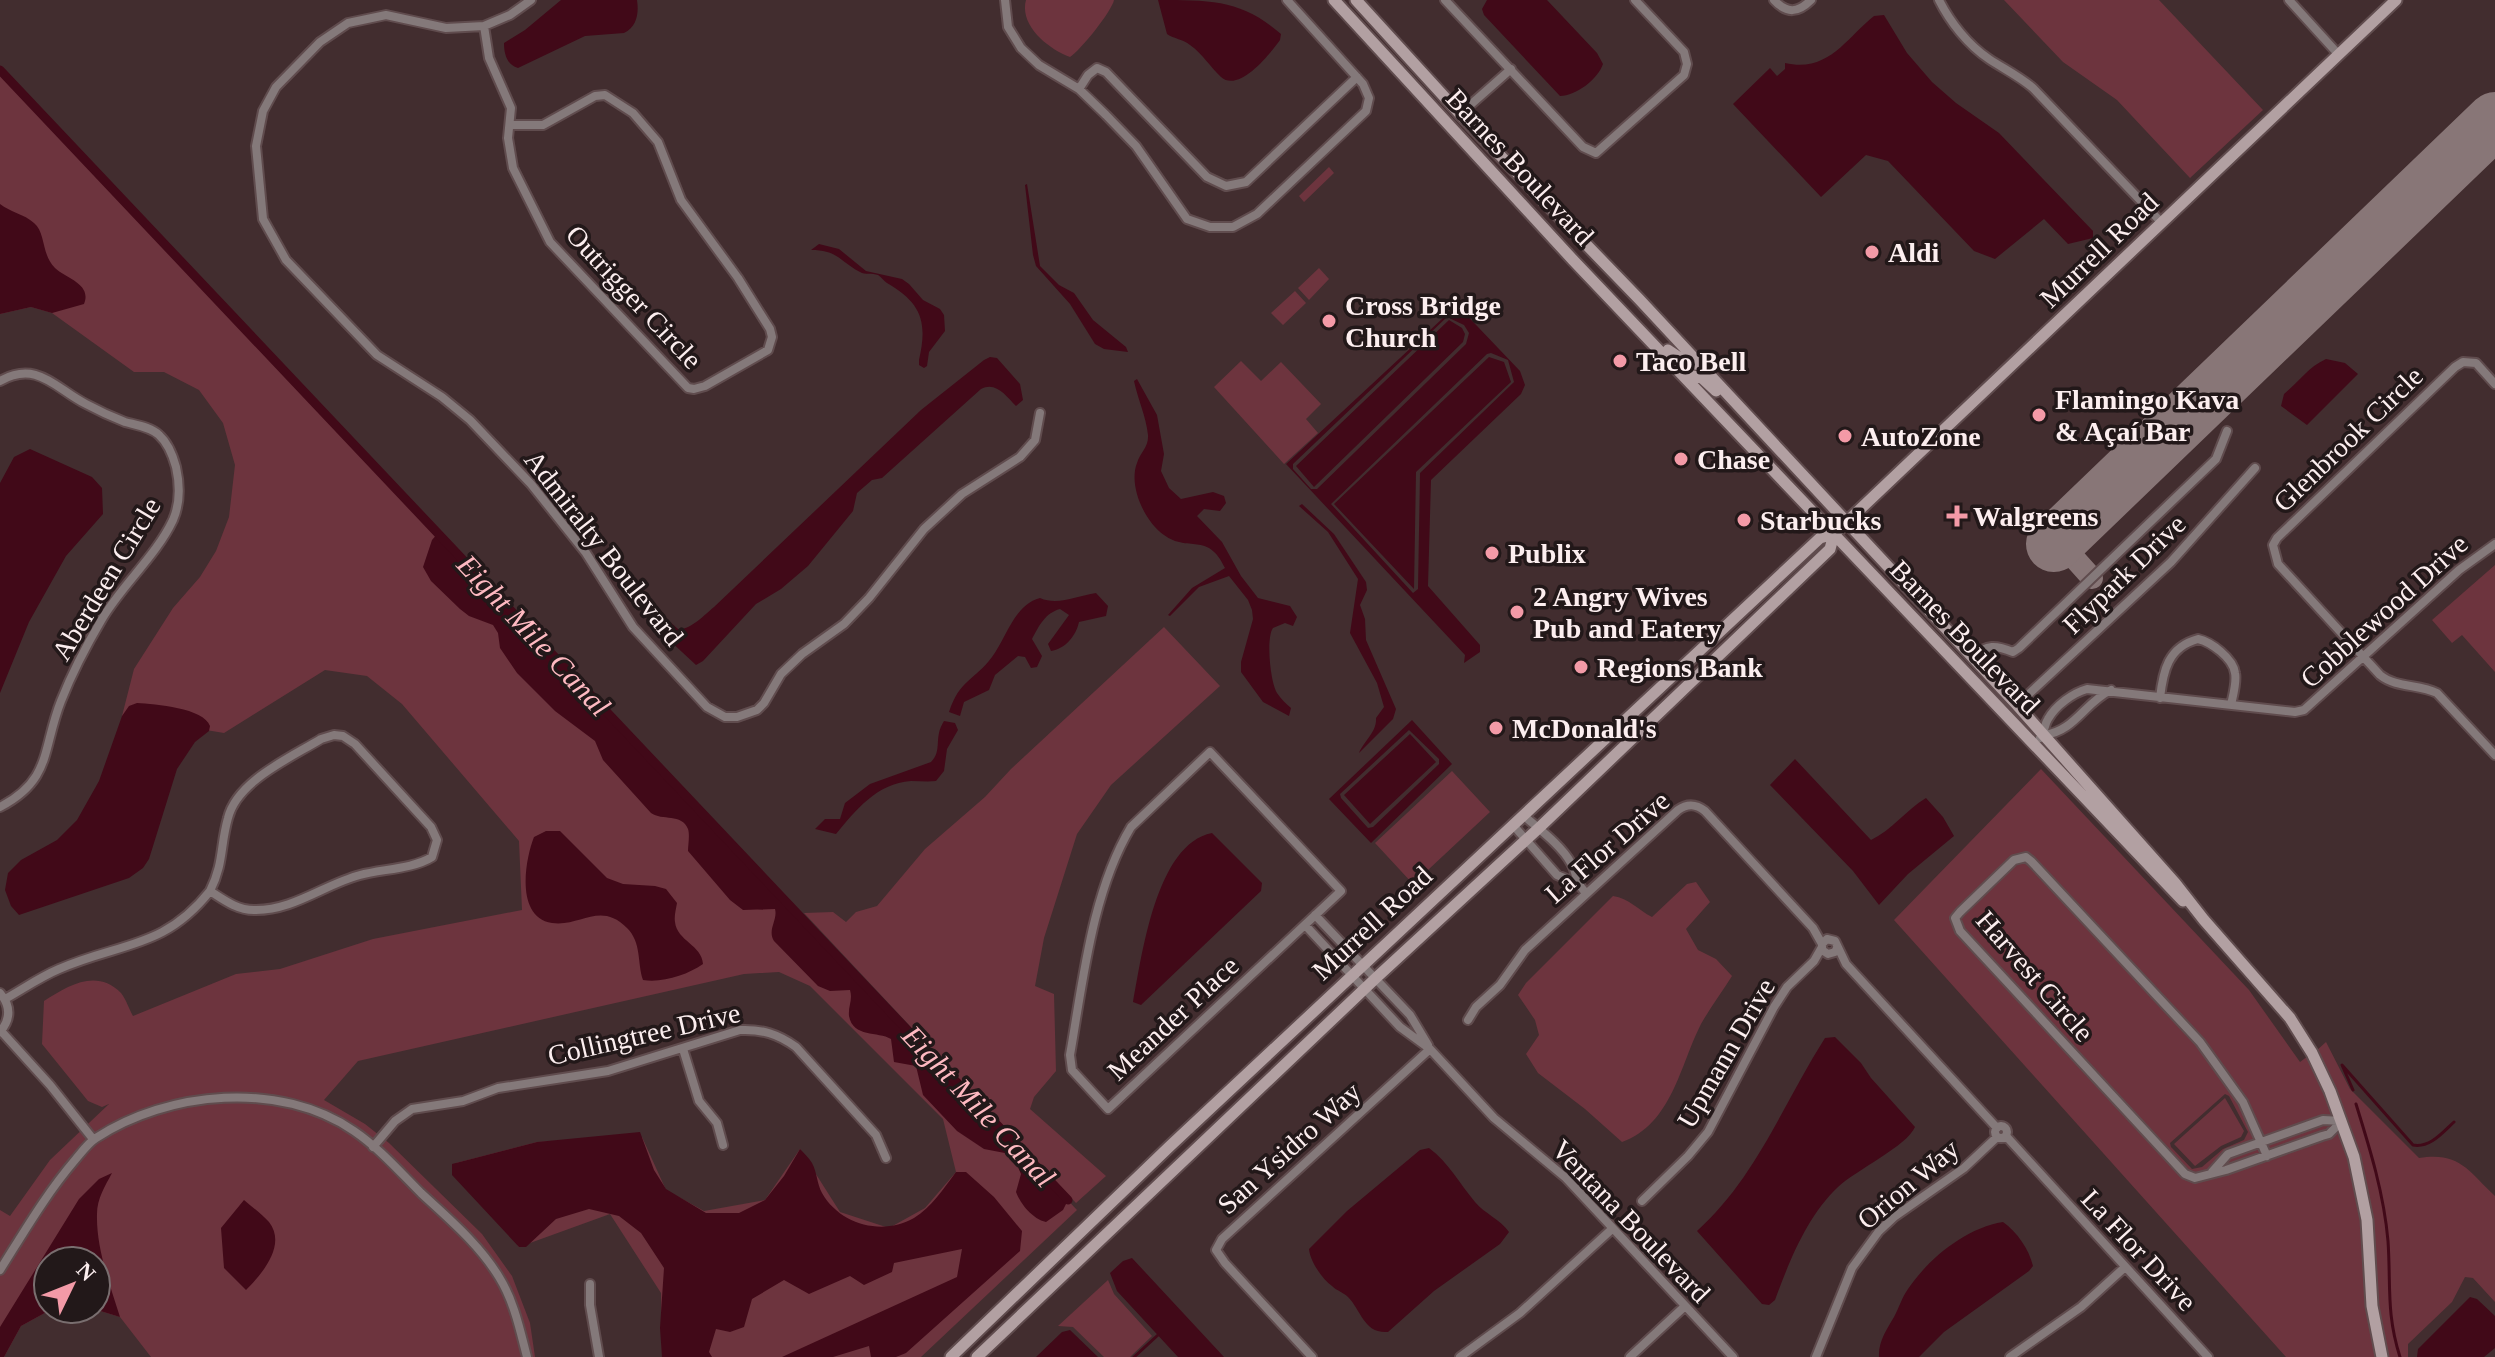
<svg xmlns="http://www.w3.org/2000/svg" width="2495" height="1357" viewBox="0 0 2495 1357" font-family="'Times New Roman',serif">
<style>
.green{fill:#6d343e;fill-rule:evenodd}
.water{fill:#410918;fill-rule:evenodd}
.lines{fill:none;stroke-linecap:round;stroke-linejoin:round}
.stream{stroke:#410918;stroke-width:3}
.canal{stroke:#410918;stroke-width:9}
.taxiway{stroke:#887677;stroke-width:22}
.runway{stroke:#887677;stroke-width:56}
.street-casing{stroke:#604c4e;stroke-width:12}
.secondary-casing{stroke:#604c4e;stroke-width:15}
.street{stroke:#84797a;stroke-width:8}
.secondary{stroke:#b2a0a2;stroke-width:11}
.poi-dot{fill:#f39aa7;stroke:#221819;stroke-width:3}
.labels{text-anchor:middle;dominant-baseline:central;stroke-width:7;stroke-linejoin:round;paint-order:stroke}
.street-label{font-size:28px;fill:#fceeef;stroke:#221819}
.poi-label{font-size:28px;font-weight:bold;fill:#fceeef;stroke:#221819;text-anchor:start}
.water-label{font-size:30px;font-style:italic;fill:#feb9c1;stroke:#221819}
</style>
<rect width="100%" height="100%" fill="#422d2f"/>
<path class="green" d="M 1026,0 L 1114,0 C 1112,11 1080,51 1070,57 C 1048,49 1019,25 1026,0 Z
M 2004,0 L 2159,0 L 2263,110 L 2190,178 L 2117,100 L 2063,62 Z
M 0,71 L 1077,1210 L 921,1357 L 662,1357 L 661,1293 L 610,1214 L 519,1247 L 456,1163 L 537,1142 L 642,1137 L 666,1190 L 704,1211 L 765,1200 L 800,1149 L 840,1212 L 889,1228 L 925,1208 L 956,1172 L 943,1119 L 810,986 L 779,972 L 744,974 L 358,1061 L 324,1100 L 365,1124 L 389,1143 L 482,1234 L 512,1276 L 530,1323 L 535,1357 L 151,1357 L 120,1317 L 94,1309 L 96,1309 L 96,1261 L 48,1261 L 48,1309 L 52,1309 L 21,1326 L 4,1357 L 0,1357 L 0,1210 L 10,1216 L 50,1160 L 109,1104 L 102,1107 L 88,1101 L 42,1044 L 44,1001 C 68,986 96,968 121,993 C 126,999 129,1009 133,1016 L 236,974 L 280,969 L 373,939 L 522,910 L 519,841 L 402,704 L 367,676 L 325,670 L 224,733 L 122,716 L 134,669 L 173,608 L 200,577 L 216,551 L 229,517 L 235,465 L 223,423 L 199,390 L 164,372 L 134,372 L 52,313 L 31,307 L 0,314 Z
M 1329,167 L 1334,173 L 1304,202 L 1299,196 Z
M 1319,268 L 1329,279 L 1309,300 L 1298,288 Z
M 1295,291 L 1306,303 L 1283,325 L 1271,313 Z
M 1241,361 L 1261,381 L 1281,362 L 1321,404 L 1306,419 L 1318,433 L 1284,464 L 1214,387 Z
M 2495,565 L 2495,672 L 2462,635 L 2452,643 L 2432,620 Z
M 1164,627 L 1220,686 L 1111,785 L 1077,834 L 1044,938 L 1035,986 L 1054,994 L 1056,1071 L 1034,1097 L 1030,1109 L 1106,1176 L 1076,1203 L 804,913 L 833,912 L 846,922 L 856,912 L 877,906 L 925,849 L 985,797 L 1011,769 Z
M 2041,769 L 2249,990 L 2300,1062 L 2308,1056 C 2324,1089 2341,1124 2350,1160 C 2366,1224 2370,1292 2377,1357 L 2286,1357 L 1894,920 ZM 2225,1094 L 2229,1096 L 2248,1132 L 2244,1140 L 2223,1149 L 2202,1167 L 2192,1169 L 2171,1147 L 2170,1143 Z
M 1452,771 L 1490,812 L 1413,884 L 1375,843 Z
M 1696,882 L 1710,902 L 1686,929 L 1698,950 L 1716,959 L 1732,976 C 1722,992 1710,1008 1701,1024 C 1680,1065 1672,1124 1622,1142 L 1585,1109 L 1538,1073 L 1526,1054 L 1539,1035 L 1535,1020 L 1518,995 L 1526,983 L 1613,896 C 1629,898 1638,910 1652,917 L 1687,884 Z
M 2326,1042 L 2350,1089 L 2419,1158 C 2460,1152 2467,1170 2495,1196 L 2495,1302 L 2473,1278 L 2465,1277 L 2452,1302 L 2408,1344 L 2408,1357 L 2386,1357 L 2376,1305 L 2359,1155 L 2334,1089 L 2316,1051 Z
M 2225,1098 L 2244,1131 L 2241,1137 L 2221,1146 L 2195,1166 L 2174,1144 Z
M 1108,1280 L 1114,1294 L 1152,1336 L 1130,1357 L 1104,1357 L 1073,1327 L 1058,1326 Z"/>
<path class="water" d="M 561,0 L 637,0 C 639,13 637,27 624,33 L 585,36 L 518,68 C 507,65 504,54 504,43 L 525,30 Z
M 1158,0 C 1212,0 1242,0 1281,34 L 1280,40 C 1270,54 1239,93 1221,77 C 1210,67 1203,54 1190,45 C 1183,39 1174,39 1167,34 Z
M 1487,0 L 1547,0 L 1597,53 L 1603,64 C 1598,79 1576,96 1560,96 L 1484,15 L 1482,9 Z
M 1884,15 L 1907,53 L 1932,82 L 1956,103 L 1999,133 L 2093,231 L 2093,238 L 2068,244 L 2044,219 L 1995,259 L 1974,251 L 1888,161 L 1866,155 L 1821,197 L 1733,104 L 1770,68 L 1777,76 L 1785,69 L 1785,63 C 1829,73 1846,38 1874,16 Z
M 1027,184 L 1040,266 L 1059,285 L 1074,293 L 1093,320 L 1126,347 L 1128,352 L 1104,349 L 1095,344 L 1070,304 L 1036,266 L 1033,255 L 1025,185 Z
M 0,204 C 10,212 24,214 34,223 C 46,233 41,254 55,268 C 67,279 92,284 84,304 L 52,313 L 31,307 L 0,314 Z
M 819,244 L 839,249 L 866,271 L 902,279 L 909,284 L 923,300 L 940,309 L 944,315 L 945,331 L 929,352 L 927,366 L 924,368 L 919,365 L 919,360 C 928,321 921,303 887,283 C 884,281 881,277 878,275 C 872,273 865,275 860,272 C 839,261 838,250 811,250 Z
M 1457,305 L 1520,371 L 1525,385 L 1521,394 L 1431,480 L 1428,586 L 1480,645 L 1480,652 L 1464,663 L 1465,655 L 1286,464 ZM 1447,317 L 1464,325 L 1469,333 L 1466,344 L 1317,489 L 1311,489 L 1293,469 L 1293,464 ZM 1491,353 L 1508,360 L 1514,382 L 1420,473 L 1418,589 L 1413,593 L 1331,504 L 1487,354 Z
M 1449,320 L 1462,328 L 1465,334 L 1463,342 L 1314,487 L 1296,466 Z
M 990,357 L 997,358 L 1020,384 L 1023,400 L 1016,406 C 1006,396 996,381 981,389 L 882,478 L 872,480 L 857,493 L 853,511 L 808,566 L 781,589 L 756,604 L 703,661 L 696,665 L 654,626 L 630,595 L 631,587 L 678,629 C 691,630 704,615 714,607 L 921,410 L 984,360 Z
M 1489,357 L 1504,362 L 1511,382 L 1416,472 L 1414,589 L 1334,504 Z
M 2326,359 L 2345,363 L 2358,374 L 2307,425 L 2281,406 L 2284,394 C 2299,382 2308,367 2326,359 Z
M 1137,379 L 1157,415 L 1164,454 L 1161,471 L 1169,488 L 1181,499 L 1213,492 L 1224,496 L 1226,503 L 1220,511 L 1204,509 L 1197,516 L 1222,542 L 1241,576 L 1258,598 L 1290,606 L 1297,617 L 1293,626 L 1285,623 L 1273,628 C 1266,637 1270,682 1277,693 C 1281,699 1286,704 1291,708 L 1289,716 L 1263,702 L 1241,672 L 1241,662 L 1253,619 L 1252,610 L 1248,600 L 1229,576 L 1199,587 L 1170,616 L 1168,615 L 1192,588 L 1225,568 C 1208,531 1188,553 1164,535 C 1145,522 1128,486 1137,463 C 1140,453 1149,447 1148,435 C 1146,416 1138,400 1134,381 Z
M 30,449 L 92,477 L 102,488 L 103,514 L 66,556 L 29,622 L 0,693 L 0,483 L 14,457 Z
M 1302,504 L 1334,534 L 1366,582 L 1367,590 L 1360,605 L 1365,619 L 1366,640 L 1396,709 L 1393,719 L 1359,753 C 1364,741 1377,732 1376,718 L 1384,707 L 1377,683 L 1350,633 L 1358,579 L 1328,532 L 1299,506 Z
M 438,533 L 1068,1200 L 1063,1210 L 1046,1222 C 1033,1219 1021,1205 1016,1192 L 1021,1174 L 1014,1158 L 1010,1154 L 984,1149 L 957,1131 L 923,1095 L 916,1066 L 894,1062 L 891,1039 C 878,1031 853,1038 849,1016 C 848,1006 853,1000 850,990 L 830,991 L 818,986 L 774,941 C 767,930 778,920 775,909 L 743,910 L 730,900 L 688,851 C 688,845 690,835 688,829 C 682,813 662,821 651,813 L 603,760 L 595,741 L 555,711 L 517,673 L 500,648 L 498,633 L 493,625 L 469,616 L 460,609 L 431,581 L 423,567 L 432,540 Z
M 1096,593 L 1108,606 L 1106,616 L 1079,622 C 1076,636 1065,649 1051,651 L 1048,644 L 1069,615 L 1060,609 C 1045,613 1039,626 1032,639 L 1042,656 L 1037,667 L 1031,668 L 1025,657 L 1018,656 L 995,675 L 989,690 L 964,702 L 960,716 L 949,712 C 960,679 974,681 992,657 C 1007,637 1014,605 1040,598 C 1058,606 1076,596 1096,593 Z
M 137,703 C 155,704 204,708 210,726 L 209,731 L 195,742 L 177,769 L 149,859 L 143,868 L 129,878 L 19,915 L 11,906 L 5,890 L 8,873 L 21,860 L 57,840 L 77,820 L 99,781 L 122,716 L 129,706 Z
M 1412,720 L 1452,764 L 1371,843 L 1329,799 ZM 1409,730 L 1439,759 L 1439,764 L 1373,827 L 1368,828 L 1341,798 L 1340,794 Z
M 944,721 L 955,723 L 958,730 L 947,749 L 944,771 L 936,781 C 928,782 919,781 911,781 C 877,783 855,811 836,834 L 815,829 L 825,819 L 840,819 L 845,803 L 870,784 L 931,762 C 943,750 933,738 944,721 Z
M 1410,734 L 1436,762 L 1370,824 L 1344,795 Z
M 1795,759 L 1871,840 C 1892,830 1906,810 1926,798 L 1943,817 L 1954,836 L 1908,874 L 1879,905 L 1853,871 L 1770,785 Z
M 546,831 L 560,831 L 607,878 L 623,884 L 655,886 L 666,889 L 677,903 C 676,909 674,916 675,922 C 677,941 702,945 703,964 C 687,975 663,983 643,980 C 637,963 642,943 627,928 C 600,901 581,927 552,923 C 515,917 525,860 534,837 Z
M 1212,833 L 1262,883 L 1261,891 L 1141,1005 L 1133,1002 C 1142,955 1156,844 1212,833 Z
M 1835,1037 L 1861,1063 L 1871,1078 L 1915,1127 C 1907,1146 1856,1170 1838,1187 C 1807,1216 1789,1262 1775,1300 L 1769,1305 L 1762,1304 L 1697,1231 C 1756,1178 1783,1104 1825,1038 Z
M 640,1132 L 654,1170 L 666,1189 L 706,1213 L 739,1213 L 765,1200 L 784,1176 L 800,1149 C 804,1153 809,1158 812,1163 C 817,1172 817,1184 822,1193 C 840,1225 883,1236 914,1218 C 931,1208 944,1188 956,1172 L 966,1172 L 994,1197 L 1022,1231 L 1020,1251 L 906,1353 L 896,1357 L 871,1357 L 869,1346 L 833,1357 L 782,1357 L 957,1277 L 962,1249 L 894,1263 L 892,1272 L 864,1285 L 850,1276 L 809,1294 L 784,1280 L 752,1299 L 744,1327 L 730,1332 L 716,1329 L 709,1352 L 712,1357 L 662,1357 L 660,1328 L 664,1268 L 641,1233 L 619,1216 L 589,1209 L 556,1219 L 526,1247 L 519,1247 L 452,1175 L 452,1164 L 537,1142 Z
M 1429,1148 C 1449,1163 1459,1183 1475,1202 C 1485,1214 1500,1219 1509,1232 L 1500,1244 L 1434,1291 L 1388,1332 C 1364,1334 1361,1310 1348,1297 C 1343,1292 1337,1291 1332,1286 C 1322,1279 1310,1261 1309,1249 L 1347,1211 L 1420,1150 Z
M 112,1173 C 105,1186 97,1199 97,1214 C 96,1248 110,1285 120,1317 L 94,1309 L 96,1309 L 96,1261 L 48,1261 L 48,1309 L 52,1309 L 21,1326 L 4,1357 L 0,1357 L 0,1327 L 79,1199 L 99,1179 Z
M 244,1200 C 252,1207 262,1214 269,1222 C 287,1245 262,1274 246,1290 L 224,1268 L 221,1228 Z
M 2003,1222 C 2017,1232 2029,1249 2033,1266 L 2029,1271 L 1944,1332 L 1919,1357 L 1879,1357 C 1878,1342 1887,1329 1894,1317 C 1899,1308 1902,1297 1908,1289 C 1929,1258 1966,1228 2003,1222 Z
M 1132,1258 L 1224,1357 L 1178,1357 L 1117,1291 L 1110,1273 L 1123,1261 Z
M 2470,1297 L 2477,1299 L 2495,1316 L 2495,1348 L 2484,1357 L 2417,1357 L 2418,1349 Z
M 1070,1330 L 1098,1357 L 1036,1357 L 1062,1332 Z"/>
<g class="lines">
<path class="stream" d="M 2353,1090 L 2342,1065 L 2413,1145 C 2430,1148 2442,1133 2454,1122
M 2356,1104 C 2370,1149 2384,1194 2388,1241 C 2391,1285 2386,1313 2400,1357
M 1134,1357 L 1158,1335"/>
<path class="canal" d="M 0,70 L 1068,1200"/>
<path class="taxiway" d="M 2058,540 L 2092,578"/>
<path class="runway" d="M 2054,544 L 2495,120"/>
<g class="street-casing">
<path id="street" d="M 531,0 L 510,15 L 484,26 L 446,28 L 386,15 L 348,23 L 320,42 L 276,87 L 263,111 L 256,146 L 263,219 L 286,260 L 377,355 L 442,397 L 470,420 L 531,484 L 586,553 L 633,627 L 707,707 L 725,717 L 737,717 L 757,710 L 764,703 L 781,674 L 802,654 L 844,624 L 869,598 L 924,529 L 962,494 L 1020,457 L 1035,440 L 1040,413
M 1005,0 L 1008,27 L 1021,48 L 1039,65 L 1079,89 L 1106,115 L 1136,146 L 1187,219 L 1210,227 L 1233,227 L 1257,214 L 1366,111 L 1369,98 L 1363,84 L 1287,0
M 1445,0 L 1583,147 L 1596,153 L 1684,75 L 1687,64 L 1684,52 L 1635,0
M 1774,0 C 1787,14 1798,13 1811,0
M 1939,0 C 1950,22 1968,45 1989,59 C 2004,69 2019,76 2033,88 L 2161,222
M 2289,0 L 2339,55
M 484,26 L 489,58 L 511,108 L 508,138 L 513,168 L 550,242 L 688,388 L 694,389 L 705,386 L 768,350 L 772,337 L 770,329 L 738,278 L 681,200 L 658,142 L 633,113 L 605,95 L 595,96 L 543,125 L 511,125
M 1079,89 L 1088,75 L 1097,68 L 1106,72 L 1207,177 L 1226,186 L 1246,182 L 1357,77
M 1460,114 L 1511,69
M 0,381 C 37,360 55,388 86,404 C 99,411 112,417 125,422 C 136,425 151,427 159,435 C 168,443 173,456 176,467 C 180,485 180,504 173,520 C 156,556 122,585 102,619 C 86,646 72,673 61,701 C 42,749 52,780 0,807
M 2495,384 L 2476,363 L 2463,362 L 2455,367 L 2277,538 L 2273,545 L 2278,564 L 2380,675 C 2396,688 2419,684 2437,693 L 2495,755
M 1972,657 C 1987,644 1996,645 2013,652 L 2019,648 L 2216,459 L 2227,431
M 2160,698 C 2163,671 2168,647 2198,639 C 2211,642 2233,658 2235,673 C 2237,682 2233,695 2231,705
M 2017,705 L 2171,562 L 2255,468
M 334,735 L 343,736 L 355,744 L 431,827 L 437,840 L 432,857 C 413,869 382,869 360,875 C 325,884 293,911 254,910 C 237,910 224,900 210,891 C 224,863 220,846 228,818 C 237,781 290,758 321,739 Z
M 2044,735 C 2075,731 2084,703 2111,690
M 2040,738 C 2045,732 2044,725 2048,719 C 2056,705 2073,693 2087,689 L 2295,712 L 2304,710 L 2459,570 L 2495,544
M 1210,752 L 1341,891 L 1108,1109 L 1072,1070 L 1070,1055 C 1083,981 1092,892 1131,827 Z
M 1523,815 C 1539,829 1561,845 1571,863 C 1579,876 1573,879 1585,892
M 1513,825 L 1557,875 L 1576,883
M 1315,915 L 1410,1015 L 1428,1045
M 1305,925 L 1400,1027 L 1430,1049 L 1494,1118 L 1566,1178 L 1733,1357
M 1837,948 L 1835,952 L 1828,954 L 1822,950 L 1822,944 L 1827,939 L 1835,941 L 1846,964 L 1997,1128
M 0,993 C 11,1006 11,1019 0,1032
M 5,999 C 23,989 40,977 59,969 C 121,942 164,949 210,891
M 1468,1020 L 1476,1007 L 1500,985 L 1525,950 L 1678,810 C 1688,803 1696,804 1705,811 L 1813,928 L 1822,944
M 1,1031 L 50,1085 L 93,1139
M 683,1049 L 699,1101 L 717,1123 L 723,1145
M1995 1132a6 6 0 1 1 12 0a6 6 0 1 1-12 0Z
M 2006,1136 L 2208,1357
M 373,1147 L 395,1121 L 412,1109 L 463,1101 L 498,1088 L 608,1071 L 740,1030 C 762,1029 778,1034 796,1047 L 876,1135 L 886,1158
M 2267,1156 L 2243,1102 L 2200,1042 L 2031,861 L 2026,857 L 2014,860 L 1960,912 L 1955,918 L 1960,931 L 2185,1174 L 2195,1178 L 2226,1170 L 2322,1136 L 2329,1134 L 2342,1121
M 2212,1172 L 2228,1154 L 2323,1120 L 2342,1121
M 1642,1201 L 1688,1156 L 1708,1132 L 1774,1007 L 1787,987 L 1814,961 L 1822,947
M 0,1270 C 24,1232 46,1194 75,1160 C 81,1153 88,1143 96,1138 C 168,1091 280,1080 354,1131 C 379,1148 400,1172 421,1193 C 449,1219 479,1244 499,1277 C 514,1301 520,1330 527,1357
M 590,1284 L 590,1305 L 599,1357
M 1312,1357 L 1225,1263 L 1216,1250 L 1222,1239 L 1430,1049
M 1460,1357 L 1520,1313 L 1612,1229
M 1630,1357 L 1684,1307
M 1816,1357 L 1852,1268 L 1879,1231 L 1894,1217 L 1964,1168 L 1997,1137
M 2010,1357 L 2081,1307 L 2124,1268"/>
</g>
<g class="secondary-casing">
<path id="secondary" d="M 1334,0 L 1573,260 L 2183,901
M 1356,0 L 1460,114 L 1639,299 L 2017,705 L 2175,883 L 2204,920 L 2290,1018 L 2312,1053 L 2330,1091 L 2354,1157 L 2367,1220 L 2372,1306 L 2382,1357
M 1668,350 L 1686,362 L 1701,365
M 1683,374 L 1702,378 L 1716,391
M 951,1357 L 1169,1147 L 1820,538 L 1834,534 L 2396,0
M 977,1357 L 1377,977 L 1541,826 L 1830,549 L 1834,534"/>
</g>
<use href="#street" class="street"/>
<use href="#secondary" class="secondary"/>
</g>
<g class="poi-dot">
<circle cx="1872" cy="252" r="8"/>
<circle cx="1329" cy="321" r="8"/>
<circle cx="1620" cy="361" r="8"/>
<circle cx="2039" cy="415" r="8"/>
<circle cx="1845" cy="436" r="8"/>
<circle cx="1681" cy="459" r="8"/>
<path d="M1953 504h8v8h8v8h-8v8h-8v-8h-8v-8h8z"/>
<circle cx="1744" cy="520" r="8"/>
<circle cx="1492" cy="553" r="8"/>
<circle cx="1517" cy="612" r="8"/>
<circle cx="1581" cy="667" r="8"/>
<circle cx="1496" cy="728" r="8"/>
</g>
<g class="labels">
<g class="street-label">
<text transform="translate(1520 167) rotate(47)">Barnes Boulevard</text>
<text transform="translate(2099 250) rotate(-44)">Murrell Road</text>
<text transform="translate(634 297) rotate(47)">Outrigger Circle</text>
<text transform="translate(2348 439) rotate(-44)">Glenbrook Circle</text>
<text transform="translate(604 548) rotate(52)">Admiralty Boulevard</text>
<text transform="translate(2124 574) rotate(-44)">Flypark Drive</text>
<text transform="translate(106 579) rotate(-59)">Aberdeen Circle</text>
<text transform="translate(2384 611) rotate(-42)">Cobblewood Drive</text>
<text transform="translate(1965 637) rotate(46)">Barnes Boulevard</text>
<text transform="translate(1607 847) rotate(-41)">La Flor Drive</text>
<text transform="translate(1372 923) rotate(-43)">Murrell Road</text>
<text transform="translate(2035 976) rotate(49)">Harvest Circle</text>
<text transform="translate(1173 1018) rotate(-43)">Meander Place</text>
<text transform="translate(644 1034) rotate(-13)">Collingtree Drive</text>
<text transform="translate(1726 1053) rotate(-60)">Upmann Drive</text>
<text transform="translate(1289 1148) rotate(-42)">San Ysidro Way</text>
<text transform="translate(1908 1184) rotate(-40)">Orion Way</text>
<text transform="translate(1631 1221) rotate(46)">Ventana Boulevard</text>
<text transform="translate(2139 1250) rotate(47)">La Flor Drive</text>
</g>
<g class="poi-label">
<text x="1888" y="252">Aldi</text>
<text x="1345" y="305">Cross Bridge<tspan x="1345" dy="32">Church</tspan></text>
<text x="1636" y="361">Taco Bell</text>
<text x="2055" y="399">Flamingo Kava<tspan x="2055" dy="32">&amp; Açaí Bar</tspan></text>
<text x="1861" y="436">AutoZone</text>
<text x="1697" y="459">Chase</text>
<text x="1973" y="516">Walgreens</text>
<text x="1760" y="520">Starbucks</text>
<text x="1508" y="553">Publix</text>
<text x="1533" y="596">2 Angry Wives<tspan x="1533" dy="32">Pub and Eatery</tspan></text>
<text x="1597" y="667">Regions Bank</text>
<text x="1512" y="728">McDonald's</text>
</g>
<g class="water-label">
<text transform="translate(534 635) rotate(47)">Eight Mile Canal</text>
<text transform="translate(979 1106) rotate(47)">Eight Mile Canal</text>
</g>
</g>
<g transform="translate(72 1285) rotate(47)"><circle r="38" fill="#221819" stroke="#796e6f" stroke-width="2"/>
<path d="M0-6L14 30L0 20L-14 30Z" fill="#f39aa7"/>
<text y="-12" font-size="22" font-weight="bold" text-anchor="middle" fill="#fceeef">N</text>
</g>
</svg>
